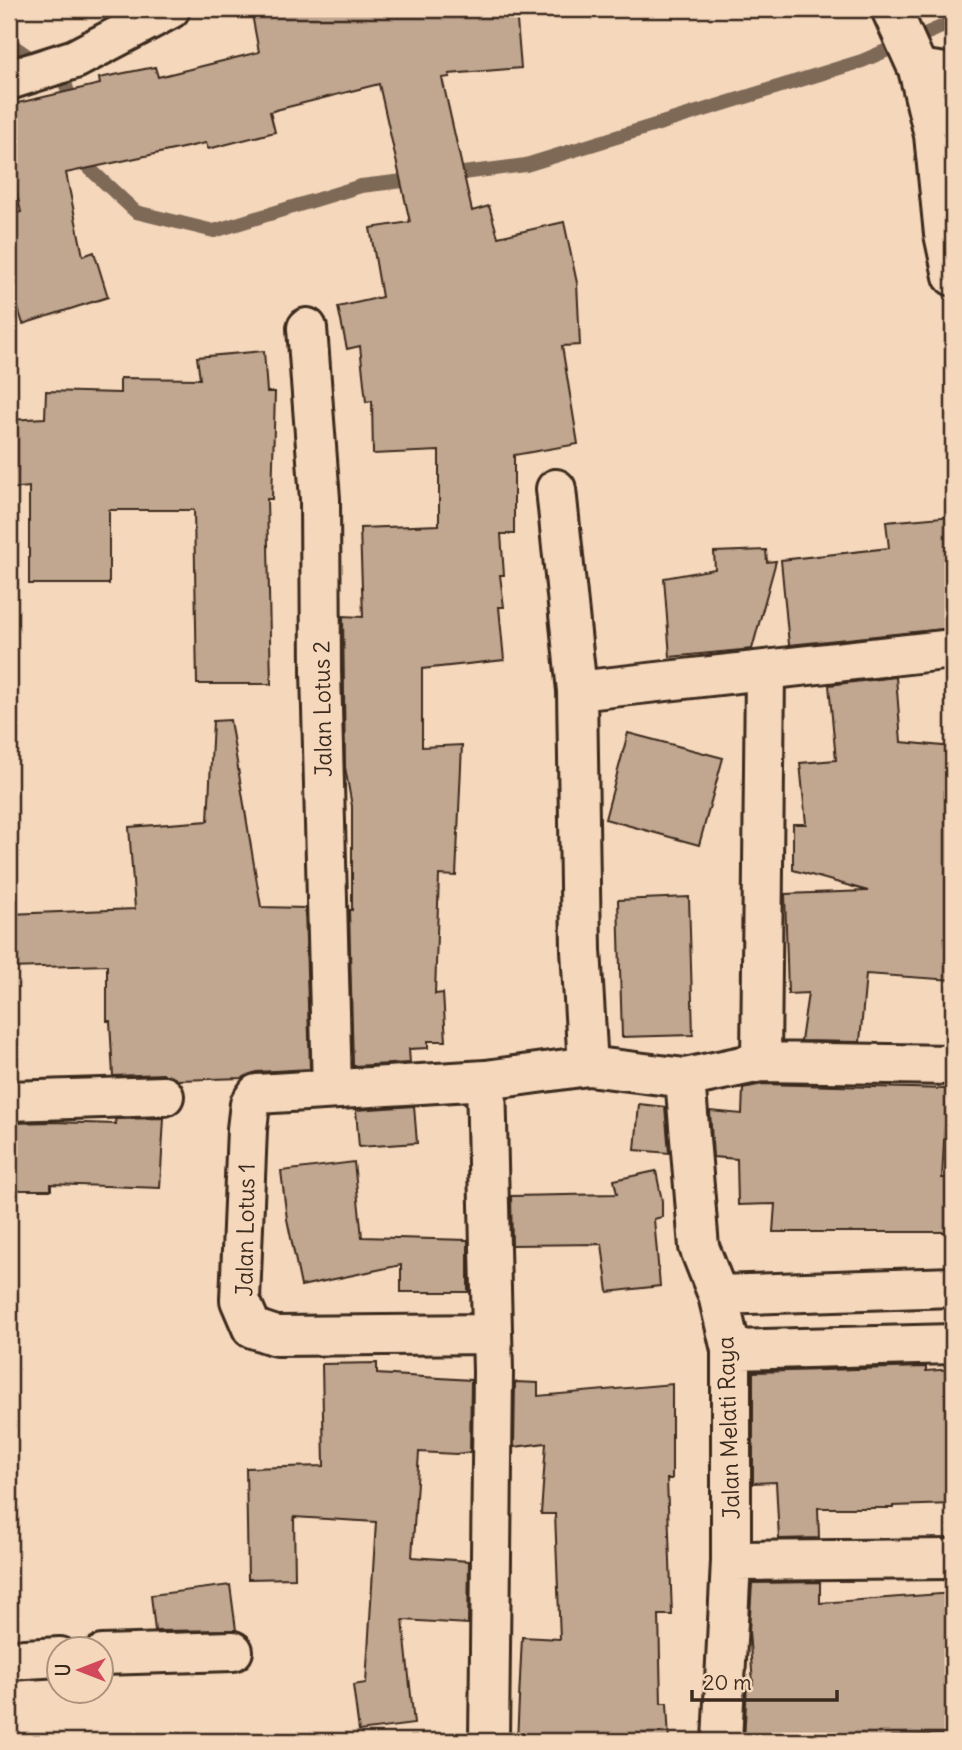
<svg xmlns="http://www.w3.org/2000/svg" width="962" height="1750" viewBox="0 0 962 1750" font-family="Delius,sans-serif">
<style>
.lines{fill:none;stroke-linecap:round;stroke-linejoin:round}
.stream{stroke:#7e6957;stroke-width:14}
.building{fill:#c1a690;stroke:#3b2a1e;stroke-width:2}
.street-casing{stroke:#3b2a1e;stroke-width:44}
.street{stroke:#f5d7bb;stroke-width:38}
.labels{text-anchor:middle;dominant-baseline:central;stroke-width:7;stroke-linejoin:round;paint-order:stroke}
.street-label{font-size:23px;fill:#3b2a1e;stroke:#f5d7bb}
</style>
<rect width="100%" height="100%" fill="#f5d7bb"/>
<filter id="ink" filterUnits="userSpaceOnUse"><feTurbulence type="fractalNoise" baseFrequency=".0143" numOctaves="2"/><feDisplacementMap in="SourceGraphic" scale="14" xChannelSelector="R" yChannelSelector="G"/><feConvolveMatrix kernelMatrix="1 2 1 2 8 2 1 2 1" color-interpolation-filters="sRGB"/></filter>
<g filter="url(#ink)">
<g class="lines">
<path class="stream" d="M 9,43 L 65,82 L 72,107
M 85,150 L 90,169 L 136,212 L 214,231 L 361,186 L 420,179
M 447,175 L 526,165 L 862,61 L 953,22"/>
</g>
<path class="building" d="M 251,9 L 516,9 L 521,68 L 449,74 L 450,77 L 442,78 L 472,211 L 489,206 L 498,237 L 564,222 L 577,283 L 580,345 L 562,346 L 578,444 L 514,455 L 514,534 L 501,534 L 504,575 L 500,575 L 504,607 L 499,607 L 504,660 L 422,669 L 422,747 L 462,745 L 456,876 L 439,875 L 435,994 L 443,993 L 446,1041 L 428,1041 L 428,1048 L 409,1049 L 410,1063 L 353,1066 L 349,910 L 352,910 L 352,806 L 345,767 L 343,616 L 363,617 L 360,528 L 439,525 L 439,451 L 373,454 L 372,401 L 366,402 L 360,346 L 347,349 L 338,307 L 382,297 L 370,228 L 410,222 L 379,84 L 276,110 L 270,112 L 275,132 L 208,149 L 206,143 L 66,173 L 83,256 L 94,252 L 108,297 L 23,324 L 9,280 L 14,278 L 9,250 L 9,215 L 21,212 L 9,160 L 9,105 L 100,84 L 99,78 L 155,67 L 158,77 L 259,52 Z
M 264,351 L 267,392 L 275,392 L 272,499 L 267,499 L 271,684 L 197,684 L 194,510 L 109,510 L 109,584 L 29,584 L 29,487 L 9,489 L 9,420 L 45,418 L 46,391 L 120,393 L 120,378 L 200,379 L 197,357 Z
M 953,516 L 953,628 L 789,645 L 781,560 L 889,548 L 886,522 Z
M 766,550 L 767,562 L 776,561 L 752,649 L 670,657 L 664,578 L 715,569 L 714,552 Z
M 896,677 L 901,742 L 953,747 L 953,980 L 866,974 L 860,1042 L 801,1041 L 808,993 L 788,994 L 785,894 L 868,891 L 793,870 L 793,824 L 806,824 L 800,763 L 836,760 L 829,685 Z
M 230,720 L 261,907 L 305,908 L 310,1069 L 256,1072 L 243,1078 L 178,1080 L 163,1074 L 113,1076 L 110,1021 L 107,1021 L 107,965 L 9,968 L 9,914 L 135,909 L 129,827 L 208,821 L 213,721 Z
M 628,733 L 723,758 L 699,845 L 605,819 Z
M 689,897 L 693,1035 L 622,1037 L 618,900 Z
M 763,1084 L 947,1089 L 942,1178 L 953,1178 L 953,1232 L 773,1232 L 775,1204 L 738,1205 L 737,1159 L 713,1157 L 710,1111 L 742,1114 L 743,1088 Z
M 639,1104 L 665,1107 L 669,1153 L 635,1150 Z
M 414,1106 L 417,1143 L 359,1147 L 356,1110 Z
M 164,1118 L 160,1188 L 51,1184 L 51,1190 L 13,1190 L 13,1123 L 52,1122 L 116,1124 L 115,1119 Z
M 354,1162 L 362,1237 L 468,1240 L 468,1292 L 401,1292 L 401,1265 L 301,1286 L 287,1219 L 281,1171 Z
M 656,1171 L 662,1201 L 662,1217 L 654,1219 L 660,1286 L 608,1292 L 602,1244 L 512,1245 L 511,1196 L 617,1194 L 614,1180 Z
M 377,1363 L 377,1374 L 471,1380 L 470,1452 L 456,1454 L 419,1452 L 412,1557 L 469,1561 L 468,1624 L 403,1620 L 414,1724 L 359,1731 L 353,1685 L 366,1683 L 376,1522 L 294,1517 L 295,1578 L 248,1579 L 246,1468 L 324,1466 L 322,1364 Z
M 926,1367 L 926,1371 L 953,1369 L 953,1504 L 893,1506 L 893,1508 L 818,1508 L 819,1538 L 779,1539 L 776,1482 L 753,1483 L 753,1372 Z
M 515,1382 L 538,1383 L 538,1396 L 672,1384 L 672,1479 L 667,1479 L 672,1615 L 659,1615 L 661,1703 L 667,1703 L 669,1741 L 517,1741 L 522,1637 L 560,1639 L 555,1514 L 541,1514 L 546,1443 L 514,1447 Z
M 820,1582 L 820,1603 L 953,1593 L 953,1734 L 892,1736 L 893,1741 L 744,1741 L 747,1684 L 753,1684 L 749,1631 L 752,1583 Z
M 230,1585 L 236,1630 L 155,1631 L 151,1595 Z"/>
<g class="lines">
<g class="street-casing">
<path id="street" d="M 891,9 L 918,69 L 934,135 L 944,234 L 953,276
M 918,69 L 953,74
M 9,80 L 75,59 L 170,9
M 307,328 L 320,499 L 321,671 L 332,1089
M 556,489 L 577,691 L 581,950 L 588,1066
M 577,691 L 953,649
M 761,1062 L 765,672
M 685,1078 L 699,1247 L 718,1295 L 731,1350 L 731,1561 L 722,1741
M 486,1080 L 493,1372 L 489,1741
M 9,1101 L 164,1096
M 718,1295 L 953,1287
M 492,1334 L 276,1336 L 252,1328 L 240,1300 L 247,1129 L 250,1104 L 257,1094 L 486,1080 L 588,1066 L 685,1078 L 761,1062 L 953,1065
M 731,1350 L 953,1344
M 731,1561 L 953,1559
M 102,1655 L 233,1651
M 9,1660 L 60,1657"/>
</g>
<use href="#street" class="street"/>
</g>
</g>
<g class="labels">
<g class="street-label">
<text transform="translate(322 709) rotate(-91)">Jalan Lotus 2</text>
<text transform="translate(245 1230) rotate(-89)">Jalan Lotus 1</text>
<text transform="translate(728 1428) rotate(-92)">Jalan Melati Raya</text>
</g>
</g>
<rect width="962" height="1750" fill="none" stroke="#f5d7bb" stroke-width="35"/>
<rect x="18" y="18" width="927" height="1715" fill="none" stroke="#3b2a1e" stroke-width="2.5" filter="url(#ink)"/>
<g transform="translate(80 1670) rotate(270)"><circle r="33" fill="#f5d7bb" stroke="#ab927c" stroke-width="2"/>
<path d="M0-5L12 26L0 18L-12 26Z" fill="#d1495b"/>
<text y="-10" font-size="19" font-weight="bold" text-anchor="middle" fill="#3b2a1e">U</text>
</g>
<path d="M692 1690v10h145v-10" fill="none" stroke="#3b2a1e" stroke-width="3.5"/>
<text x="703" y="1690" font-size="21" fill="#3b2a1e" stroke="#f5d7bb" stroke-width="5" paint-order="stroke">20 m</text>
</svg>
